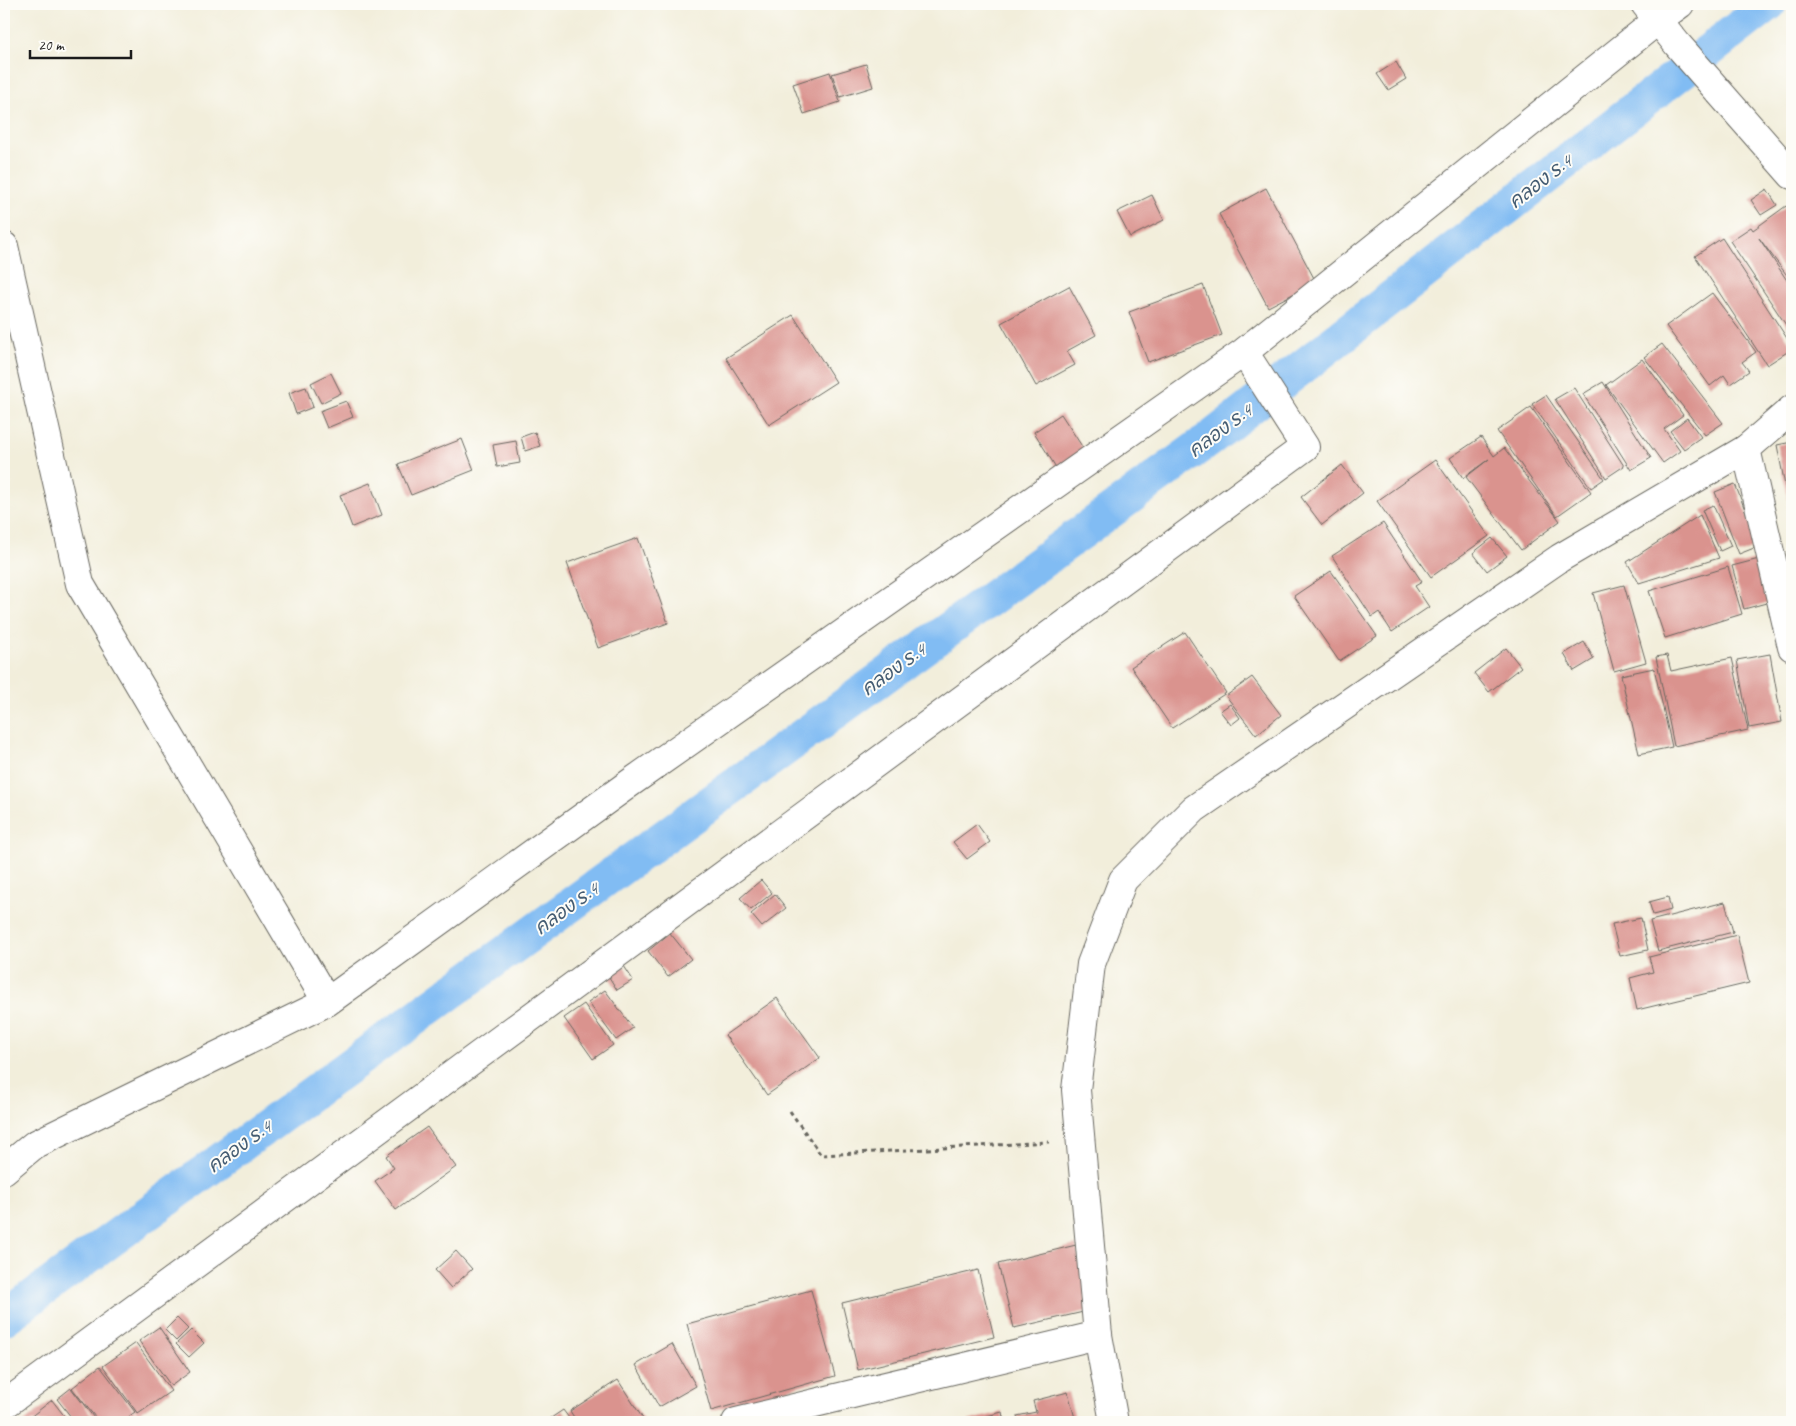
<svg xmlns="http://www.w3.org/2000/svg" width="1796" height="1426" viewBox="0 0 1796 1426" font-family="Caveat,'Playpen Sans Thai',sans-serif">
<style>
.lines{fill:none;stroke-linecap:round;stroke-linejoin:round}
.canal{stroke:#81bcf3;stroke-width:35}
.building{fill:#da938e}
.street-casing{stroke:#67665f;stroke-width:30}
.secondary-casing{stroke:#67665f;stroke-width:30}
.path{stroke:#67665f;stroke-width:3;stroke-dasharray:4 4;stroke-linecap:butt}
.street{stroke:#fff;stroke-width:28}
.secondary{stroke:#fff;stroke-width:28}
.labels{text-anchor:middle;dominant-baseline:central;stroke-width:4;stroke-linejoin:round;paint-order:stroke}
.water-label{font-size:19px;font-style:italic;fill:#445c72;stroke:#fdfcf7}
</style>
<rect width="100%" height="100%" fill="#fdfcf7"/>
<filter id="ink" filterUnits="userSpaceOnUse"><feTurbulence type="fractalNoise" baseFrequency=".02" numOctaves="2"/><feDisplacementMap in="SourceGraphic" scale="10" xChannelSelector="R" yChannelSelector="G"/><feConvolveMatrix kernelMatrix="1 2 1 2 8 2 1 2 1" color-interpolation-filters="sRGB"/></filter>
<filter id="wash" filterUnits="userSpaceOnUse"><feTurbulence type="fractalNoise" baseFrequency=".0096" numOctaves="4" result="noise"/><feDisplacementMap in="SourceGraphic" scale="20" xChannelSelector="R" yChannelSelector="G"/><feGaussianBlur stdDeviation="1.12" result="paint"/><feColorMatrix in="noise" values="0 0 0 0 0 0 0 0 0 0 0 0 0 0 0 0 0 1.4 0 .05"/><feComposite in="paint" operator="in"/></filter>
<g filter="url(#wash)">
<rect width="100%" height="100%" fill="#f2eedb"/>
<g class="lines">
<path class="canal" d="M 4,1318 L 1211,438 L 1769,4"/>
</g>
<g id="blocks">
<path class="building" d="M 1396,62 L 1406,79 L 1388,90 L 1377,74 Z
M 866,64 L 873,87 L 840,97 L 832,74 Z
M 830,72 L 840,102 L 804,114 L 793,84 Z
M 1266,188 L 1316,282 L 1268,307 L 1219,214 Z
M 1767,189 L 1777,205 L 1761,215 L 1751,200 Z
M 1152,195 L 1164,220 L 1130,237 L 1117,212 Z
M 1786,206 L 1792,214 L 1792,282 L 1759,238 L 1792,288 L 1792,334 L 1730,241 L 1751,227 L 1753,230 Z
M 1722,238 L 1792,346 L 1792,349 L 1767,365 L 1695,256 Z
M 1203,285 L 1222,335 L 1148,362 L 1129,312 Z
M 1069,286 L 1096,335 L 1067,351 L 1075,365 L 1036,386 L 1001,323 Z
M 1712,293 L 1756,352 L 1742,362 L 1749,371 L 1730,384 L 1724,375 L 1710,386 L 1666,326 Z
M 793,315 L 836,382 L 769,425 L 726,358 Z
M 1662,344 L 1723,423 L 1705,435 L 1644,357 Z
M 1642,359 L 1683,415 L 1664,429 L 1680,451 L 1663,463 L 1606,385 Z
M 331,373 L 341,393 L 321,403 L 311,383 Z
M 1603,382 L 1651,458 L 1631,470 L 1583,394 Z
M 306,387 L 313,407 L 296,414 L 289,393 Z
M 1574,388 L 1624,466 L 1606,478 L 1555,399 Z
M 1546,395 L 1604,479 L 1591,488 L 1532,404 Z
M 346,401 L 353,417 L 327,428 L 320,411 Z
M 1531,407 L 1591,492 L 1557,516 L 1497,431 Z
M 1061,414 L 1085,451 L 1057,469 L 1034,432 Z
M 1687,418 L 1701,437 L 1684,449 L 1670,431 Z
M 535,432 L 540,446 L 525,451 L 521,437 Z
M 1481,437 L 1494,456 L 1504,448 L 1560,521 L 1521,550 L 1466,477 L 1489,459 L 1463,478 L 1450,458 Z
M 462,439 L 474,470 L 411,495 L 398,464 Z
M 516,441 L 520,463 L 497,467 L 493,445 Z
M 1792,442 L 1792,516 L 1791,516 L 1777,445 Z
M 1435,460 L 1489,536 L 1431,577 L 1377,501 Z
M 1342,465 L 1363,493 L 1322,525 L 1301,497 Z
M 370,483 L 382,515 L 352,527 L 340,495 Z
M 1735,484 L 1759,546 L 1739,554 L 1715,492 Z
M 1713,505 L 1731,546 L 1720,551 L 1702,510 Z
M 1700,515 L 1719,558 L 1639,583 L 1627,562 Z
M 1383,523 L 1422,582 L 1415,586 L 1429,607 L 1392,632 L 1379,612 L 1372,617 L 1332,556 Z
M 638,538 L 668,623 L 598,648 L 567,563 Z
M 1492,538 L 1507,556 L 1487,571 L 1473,553 Z
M 1759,559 L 1770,602 L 1744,609 L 1732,566 Z
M 1728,567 L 1742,614 L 1665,638 L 1649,591 Z
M 1331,571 L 1377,636 L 1339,661 L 1294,596 Z
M 1624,585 L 1646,662 L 1614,671 L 1593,593 Z
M 1185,632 L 1226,693 L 1172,728 L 1131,667 Z
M 1584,642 L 1594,659 L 1574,671 L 1564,654 Z
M 1506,648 L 1521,667 L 1489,692 L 1474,673 Z
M 1770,654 L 1782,722 L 1749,728 L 1737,660 Z
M 1667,655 L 1671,671 L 1732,658 L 1748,730 L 1674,746 L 1656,657 Z
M 1654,668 L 1672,747 L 1639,754 L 1621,675 Z
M 1252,677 L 1281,715 L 1256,735 L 1226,696 Z
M 1230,704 L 1240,718 L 1231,725 L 1220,711 Z
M 977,824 L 990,842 L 967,859 L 953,842 Z
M 761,880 L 772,893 L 751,910 L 740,898 Z
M 775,894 L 786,908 L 762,927 L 751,914 Z
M 1668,897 L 1671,910 L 1653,915 L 1649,902 Z
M 1725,902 L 1733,932 L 1658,951 L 1650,921 Z
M 1641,918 L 1648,950 L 1620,956 L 1612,924 Z
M 670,933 L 691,959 L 668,977 L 648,951 Z
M 1737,935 L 1749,983 L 1637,1010 L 1630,978 L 1653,972 L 1649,957 Z
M 624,966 L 633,980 L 617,990 L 609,977 Z
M 605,990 L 633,1028 L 616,1040 L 588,1002 Z
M 777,998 L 820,1058 L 767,1095 L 725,1035 Z
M 584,1004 L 613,1045 L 593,1059 L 564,1018 Z
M 427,1127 L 456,1167 L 396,1210 L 375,1181 L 394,1168 L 386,1156 Z
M 1076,1245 L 1092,1310 L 1014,1328 L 998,1264 Z
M 456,1251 L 472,1269 L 451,1288 L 435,1270 Z
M 978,1270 L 994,1337 L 858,1370 L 842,1303 Z
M 811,1290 L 835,1376 L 711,1411 L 687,1324 Z
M 177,1318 L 188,1329 L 176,1341 L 165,1330 Z
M 159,1327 L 190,1372 L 171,1386 L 139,1341 Z
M 191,1330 L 204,1343 L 189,1357 L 176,1344 Z
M 136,1343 L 171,1391 L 138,1414 L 103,1366 Z
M 672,1344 L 696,1386 L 659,1407 L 636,1365 Z
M 100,1366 L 135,1412 L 121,1422 L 99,1422 L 72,1388 Z
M 618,1380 L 645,1422 L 577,1422 L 570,1411 Z
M 71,1388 L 97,1422 L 75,1422 L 57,1399 Z
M 1068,1392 L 1076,1422 L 1019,1422 L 1017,1416 L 1036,1412 L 1033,1401 Z
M 52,1400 L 69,1422 L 24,1422 Z
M 563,1410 L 572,1422 L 545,1422 Z
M 1002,1412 L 1004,1422 L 964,1422 Z"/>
</g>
</g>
<g filter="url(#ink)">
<use href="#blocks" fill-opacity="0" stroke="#67665f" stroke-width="1"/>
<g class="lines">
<g class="street-casing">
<path id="street" d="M 4,246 L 80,584 L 327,1002
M 1746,449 L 1792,647
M 4,1170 L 34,1145 L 327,1002 L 630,783 L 1244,352 L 1658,20 L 1680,4
M 4,1405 L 1305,447 L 1244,352
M 736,1422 L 1098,1335"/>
</g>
<g class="secondary-casing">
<path id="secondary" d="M 1645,4 L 1677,44 L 1792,175
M 1114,1422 L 1098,1335 L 1076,1090 L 1091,964 L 1123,880 L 1194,809 L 1560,558 L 1746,449 L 1792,409"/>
</g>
<path class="path" d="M 790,1111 L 821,1155 L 1049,1142"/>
<use href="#street" class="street"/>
<use href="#secondary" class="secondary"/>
</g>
</g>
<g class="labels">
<g class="water-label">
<text transform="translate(1540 182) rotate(-38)">คลอง ร.4</text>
<text transform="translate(1220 431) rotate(-37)">คลอง ร.4</text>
<text transform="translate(893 670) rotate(-36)">คลอง ร.4</text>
<text transform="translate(566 909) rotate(-36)">คลอง ร.4</text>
<text transform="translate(239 1147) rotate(-36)">คลอง ร.4</text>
</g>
</g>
<rect width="1796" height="1426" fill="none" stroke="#fdfcf7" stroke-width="20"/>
<path d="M30 50v8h101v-8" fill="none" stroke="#1c1c1c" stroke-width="2.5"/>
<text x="38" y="50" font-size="15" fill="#1c1c1c" stroke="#fdfcf7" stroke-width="4" paint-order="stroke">20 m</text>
</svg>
